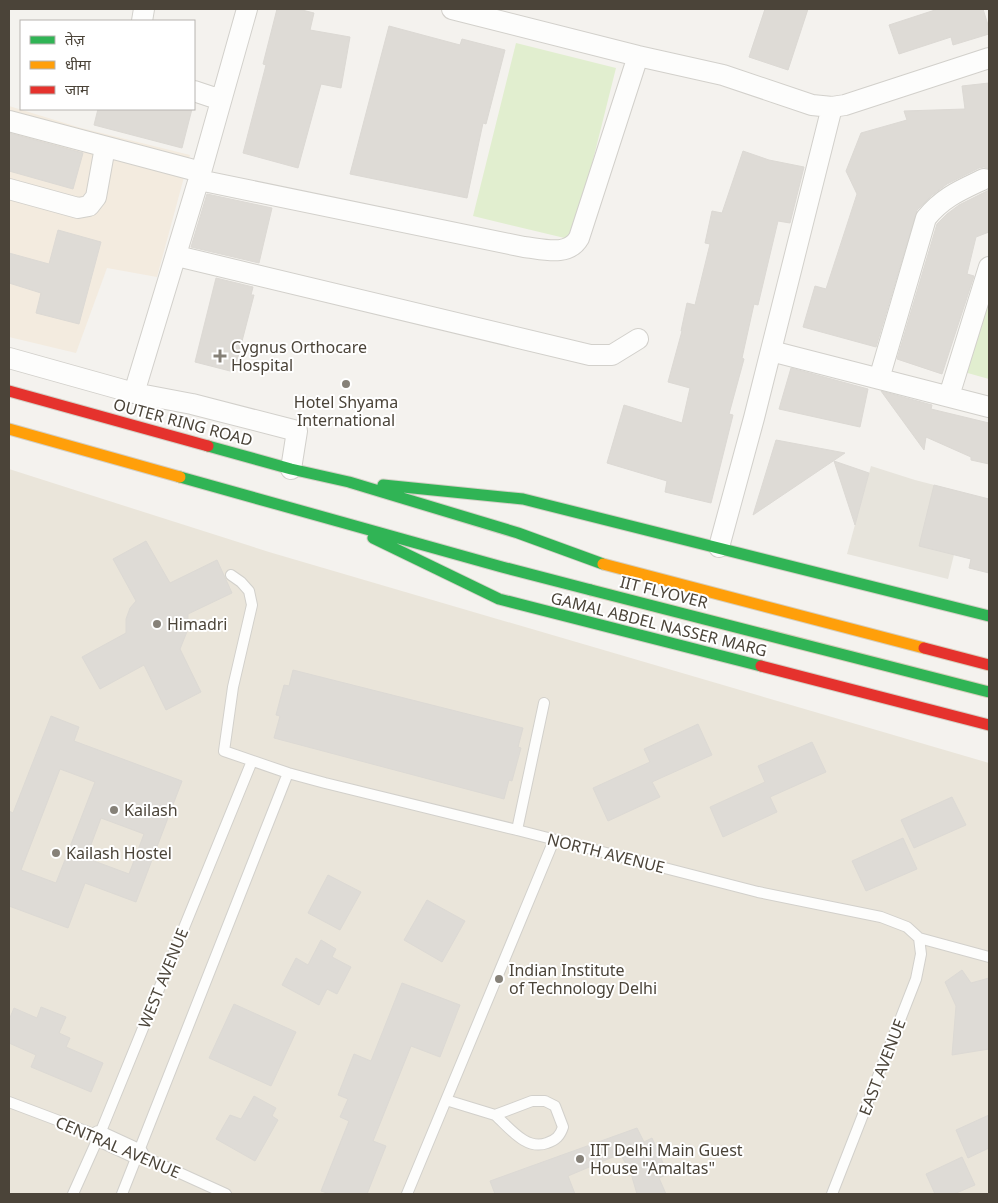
<svg xmlns="http://www.w3.org/2000/svg" width="998" height="1203" viewBox="0 0 998 1203" font-family="'Noto Sans','Noto Sans Devanagari',sans-serif">
<style>
.residential{fill:#e7e4dc}
.commercial{fill:#f3ebdf}
.education{fill:#eae5da}
.green{fill:#e1eecf}
.building{fill:#dedbd6;stroke:#dcd9d4;fill-rule:evenodd}
.lines{fill:none;stroke-linecap:round;stroke-linejoin:round}
.lane-casing{stroke:#d2d0cb;stroke-width:12}
.street-casing{stroke:#d2d0cb;stroke-width:22}
.fast-casing{stroke:#d3cfc5;stroke-width:13}
.slow-casing{stroke:#d3cfc5;stroke-width:13}
.jam-casing{stroke:#d3cfc5;stroke-width:13}
.lane{stroke:#fdfdfc;stroke-width:10}
.street{stroke:#fdfdfc;stroke-width:20}
.fast{stroke:#30b455;stroke-width:11}
.slow{stroke:#ff9f0a;stroke-width:11}
.jam{stroke:#e5322d;stroke-width:11}
.fast-bridge-casing{stroke:#d6cebb;stroke-width:13;stroke-linecap:butt}
.slow-bridge-casing{stroke:#d6cebb;stroke-width:13;stroke-linecap:butt}
.jam-bridge-casing{stroke:#d6cebb;stroke-width:13;stroke-linecap:butt}
.fast-bridge{stroke:#30b455;stroke-width:11}
.slow-bridge{stroke:#ff9f0a;stroke-width:11}
.jam-bridge{stroke:#e5322d;stroke-width:11}
.poi-dot{fill:#868178;stroke:#fff;stroke-width:2}
.labels{text-anchor:middle;dominant-baseline:central;stroke-width:4;stroke-linejoin:round;paint-order:stroke}
.poi-label{font-size:16px;fill:#4b4439;stroke:#fff;text-anchor:start}
.street-label{font-size:16px;fill:#4b4439;stroke:#fff}
</style>
<rect width="100%" height="100%" fill="#f4f2ee"/>
<path class="residential" d="M 871,466 L 915,480 L 969,494 L 948,579 L 847,554 Z"/>
<path class="commercial" d="M 9,106 L 81,128 L 190,155 L 157,277 L 107,268 L 76,353 L 9,337 Z"/>
<path class="education" d="M 9,469 L 269,552 L 989,763 L 989,1194 L 9,1194 Z"/>
<path class="green" d="M 516,43 L 616,68 L 573,240 L 473,216 Z
M 989,285 L 989,379 L 964,372 Z"/>
<path class="building" d="M 277,9 L 298,9 L 314,13 L 310,30 L 350,37 L 341,88 L 321,84 L 298,168 L 243,153 L 266,65 L 263,64 Z
M 765,9 L 808,9 L 788,70 L 749,57 Z
M 938,9 L 983,9 L 989,28 L 989,34 L 953,45 L 951,37 L 899,54 L 889,25 Z
M 389,26 L 460,45 L 462,39 L 505,50 L 486,124 L 483,123 L 467,198 L 350,174 Z
M 989,83 L 989,169 L 984,167 L 979,168 L 947,184 L 931,196 L 917,210 L 876,347 L 803,327 L 815,286 L 826,289 L 857,194 L 846,171 L 861,133 L 907,120 L 904,111 L 965,109 L 962,86 Z
M 98,109 L 192,109 L 182,148 L 94,125 Z
M 9,133 L 83,153 L 73,189 L 9,171 Z
M 743,151 L 769,160 L 804,167 L 790,223 L 778,221 L 758,305 L 754,304 L 742,358 L 744,359 L 729,414 L 733,415 L 711,503 L 665,492 L 667,481 L 607,463 L 624,405 L 682,423 L 690,388 L 668,382 L 682,331 L 681,331 L 687,303 L 695,305 L 710,244 L 705,243 L 712,211 L 722,213 Z
M 989,190 L 989,232 L 976,237 L 967,274 L 974,276 L 942,374 L 897,359 L 937,224 L 947,214 L 959,205 Z
M 207,194 L 272,208 L 259,263 L 191,247 Z
M 58,230 L 101,242 L 79,324 L 36,313 L 41,293 L 9,283 L 9,253 L 49,264 Z
M 216,278 L 253,287 L 251,295 L 254,295 L 234,372 L 195,362 Z
M 791,368 L 868,389 L 860,427 L 779,409 Z
M 881,391 L 932,405 L 931,409 L 989,423 L 989,464 L 971,460 L 971,457 L 926,437 L 924,450 Z
M 776,440 L 845,453 L 753,515 Z
M 834,461 L 869,473 L 855,525 Z
M 934,485 L 989,499 L 989,573 L 969,568 L 971,559 L 919,546 Z
M 146,541 L 170,583 L 217,560 L 232,593 L 188,614 L 188,629 L 180,649 L 201,692 L 166,710 L 144,665 L 100,689 L 82,657 L 126,633 L 126,619 L 130,608 L 136,601 L 113,559 Z
M 293,670 L 523,728 L 518,747 L 521,748 L 512,781 L 509,780 L 504,799 L 274,738 L 280,716 L 276,715 L 284,685 L 289,686 Z
M 51,716 L 79,727 L 74,741 L 182,781 L 136,902 L 85,883 L 68,928 L 9,906 L 9,811 L 13,813 ZM 60,769 L 95,782 L 56,883 L 21,870 ZM 101,818 L 144,834 L 129,874 L 86,858 Z
M 698,724 L 712,755 L 652,782 L 660,797 L 608,821 L 593,788 L 650,762 L 644,749 Z
M 812,742 L 826,772 L 770,797 L 777,812 L 723,837 L 710,807 L 765,782 L 758,766 Z
M 952,797 L 966,825 L 914,848 L 901,820 Z
M 903,838 L 917,869 L 866,891 L 852,861 Z
M 328,875 L 361,892 L 340,930 L 308,913 Z
M 427,900 L 465,921 L 442,962 L 404,940 Z
M 321,940 L 336,949 L 332,957 L 351,967 L 337,994 L 327,989 L 319,1005 L 282,985 L 296,958 L 308,965 Z
M 962,970 L 971,983 L 989,978 L 989,1049 L 952,1055 L 956,1006 L 945,982 Z
M 402,983 L 460,1005 L 440,1057 L 411,1046 L 373,1141 L 386,1146 L 367,1194 L 330,1194 L 321,1191 L 349,1121 L 340,1117 L 348,1099 L 338,1095 L 354,1054 L 371,1061 Z
M 234,1004 L 296,1032 L 271,1086 L 209,1058 Z
M 41,1007 L 66,1017 L 59,1033 L 70,1038 L 66,1047 L 103,1063 L 91,1092 L 31,1067 L 36,1055 L 9,1043 L 9,1020 L 14,1008 L 37,1018 Z
M 254,1096 L 276,1108 L 272,1116 L 278,1120 L 255,1161 L 216,1139 L 230,1115 L 241,1119 Z
M 989,1115 L 989,1148 L 968,1158 L 956,1130 Z
M 637,1128 L 644,1142 L 652,1138 L 668,1174 L 659,1178 L 666,1194 L 637,1194 L 630,1170 L 620,1154 L 568,1176 L 575,1194 L 495,1194 L 490,1181 Z
M 962,1157 L 975,1185 L 954,1194 L 935,1194 L 926,1174 Z"/>
<g class="lines">
<g class="lane-casing">
<path id="lane" d="M 231,575 L 241,582 L 249,591 L 252,605 L 233,687 L 224,751 L 288,773 L 325,783 L 517,830 L 758,892 L 881,917 L 907,927 L 919,938 L 989,957
M 517,830 L 544,703
M 446,1100 L 495,1115 L 532,1101 L 545,1101 L 555,1106 L 563,1127 C 560,1136 556,1140 547,1143 C 526,1151 509,1127 495,1115
M 9,1102 L 99,1136
M 138,1154 L 226,1194
M 73,1194 L 99,1136 L 252,761
M 122,1194 L 288,773
M 407,1194 L 554,840
M 832,1194 L 916,979 L 921,954 L 919,938"/>
</g>
<g class="street-casing">
<path id="street" d="M 452,9 L 638,56 L 723,75 L 812,105 L 832,107 L 845,105 L 989,58
M 142,21 L 144,9
M 194,91 L 221,100
M 9,121 L 201,172
M 199,180 L 524,247 C 543,249 568,257 579,238 L 638,56
M 9,189 L 78,208 L 89,206 L 96,197 L 105,147
M 177,256 L 590,355 L 612,355 L 638,339
M 771,351 L 989,407
M 9,358 L 134,393 L 192,404 L 297,431 L 291,469
M 879,379 L 926,218 C 943,197 961,190 984,179
M 134,393 L 201,172 L 247,9
M 949,396 L 989,267
M 719,547 L 754,418 L 832,107
M 99,1136 L 138,1154"/>
</g>
<g class="fast-casing">
<path id="fast" d="M 208,446 L 291,469 L 349,482 L 518,533 L 603,564
M 180,477 L 502,567 L 591,590
M 383,485 L 523,499 L 989,616
M 373,538 L 499,599 L 761,666"/>
</g>
<g class="slow-casing">
<path id="slow" d="M 9,429 L 180,477"/>
</g>
<g class="jam-casing">
<path id="jam" d="M 9,391 L 208,446
M 761,666 L 989,725"/>
</g>
<use href="#lane" class="lane"/>
<use href="#street" class="street"/>
<use href="#fast" class="fast"/>
<use href="#slow" class="slow"/>
<use href="#jam" class="jam"/>
<g class="fast-bridge-casing">
<path id="fast-bridge" d="M 591,590 L 989,692"/>
</g>
<g class="slow-bridge-casing">
<path id="slow-bridge" d="M 603,564 L 924,648"/>
</g>
<g class="jam-bridge-casing">
<path id="jam-bridge" d="M 924,648 L 989,665"/>
</g>
<use href="#fast-bridge" class="fast-bridge"/>
<use href="#slow-bridge" class="slow-bridge"/>
<use href="#jam-bridge" class="jam-bridge"/>
</g>
<g class="poi-dot">
<path d="M217.5 348.5h5v5h5v5h-5v5h-5v-5h-5v-5h5z"/>
<circle cx="346" cy="384" r="5"/>
<circle cx="157" cy="624" r="5"/>
<circle cx="114" cy="810" r="5"/>
<circle cx="56" cy="853" r="5"/>
<circle cx="499" cy="979" r="5"/>
<circle cx="580" cy="1159" r="5"/>
</g>
<g class="labels">
<g class="poi-label">
<text x="231" y="347">Cygnus Orthocare<tspan x="231" dy="18">Hospital</tspan></text>
<text x="346" y="402" text-anchor="middle">Hotel Shyama<tspan x="346" dy="18">International</tspan></text>
<text x="167" y="624">Himadri</text>
<text x="124" y="810">Kailash</text>
<text x="66" y="853">Kailash Hostel</text>
<text x="509" y="970">Indian Institute<tspan x="509" dy="18">of Technology Delhi</tspan></text>
<text x="590" y="1150">IIT Delhi Main Guest<tspan x="590" dy="18">House "Amaltas"</tspan></text>
</g>
<g class="street-label">
<text transform="translate(183 422) rotate(15)">OUTER RING ROAD</text>
<text transform="translate(664 592) rotate(14)">IIT FLYOVER</text>
<text transform="translate(659 624) rotate(14)">GAMAL ABDEL NASSER MARG</text>
<text transform="translate(606 853) rotate(14)">NORTH AVENUE</text>
<text transform="translate(163 978) rotate(-68)">WEST AVENUE</text>
<text transform="translate(882 1067) rotate(-69)">EAST AVENUE</text>
<text transform="translate(118 1147) rotate(23)">CENTRAL AVENUE</text>
</g>
</g>
<rect width="998" height="1203" fill="none" stroke="#4b4439" stroke-width="20"/>
<rect x="20" y="20" width="175" height="90" fill="#ffffff" stroke="#b7b4b0"/>
<rect x="30" y="36" width="25" height="8" fill="#30b455" stroke="#b7b4b0"/>
<text x="65" y="45" font-size="15" fill="#4b4439">तेज़</text>
<rect x="30" y="61" width="25" height="8" fill="#ff9f0a" stroke="#b7b4b0"/>
<text x="65" y="70" font-size="15" fill="#4b4439">धीमा</text>
<rect x="30" y="86" width="25" height="8" fill="#e5322d" stroke="#b7b4b0"/>
<text x="65" y="95" font-size="15" fill="#4b4439">जाम</text>
</svg>
